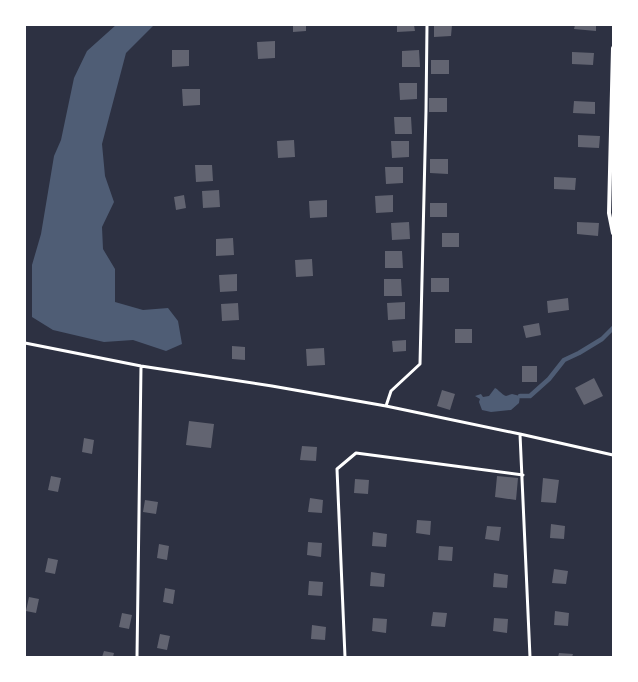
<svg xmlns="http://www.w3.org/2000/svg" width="638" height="682" viewBox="0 0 638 682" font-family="'Golos Text',sans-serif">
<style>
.water{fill:#4f5d75}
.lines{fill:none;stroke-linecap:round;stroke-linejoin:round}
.stream{stroke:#4f5d75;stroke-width:4.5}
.building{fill:#626471}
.service{stroke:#fff;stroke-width:3}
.minor{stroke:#fff;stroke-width:4}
</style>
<rect width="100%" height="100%" fill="#2d3142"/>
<path class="water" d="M 116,25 L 154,25 L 126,53 L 102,144 L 105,176 L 114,202 L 102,227 L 103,249 L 115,269 L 115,302 L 143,310 L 168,308 L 178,321 L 182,344 L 166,351 L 133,340 L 104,342 L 53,330 L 32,317 L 32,265 L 41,234 L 54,156 L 61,140 L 74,78 L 87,51 Z
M 495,388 C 499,390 501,394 506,396 L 512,394 L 520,396 L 519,403 L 511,410 L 491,412 L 482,410 L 479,402 L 480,399 L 475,396 L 481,394 L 483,397 L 489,396 Z"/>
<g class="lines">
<path class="stream" d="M 520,396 L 530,396 L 549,379 L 564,360 L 579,353 L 602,339 L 613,328"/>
</g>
<path class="building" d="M 293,25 L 306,25 L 306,31 L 293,32 Z
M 397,25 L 414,25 L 415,31 L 397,32 Z
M 434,25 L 452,25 L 451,36 L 434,37 Z
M 575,25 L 596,25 L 596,31 L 574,29 Z
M 275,41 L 275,58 L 258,59 L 257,42 Z
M 172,50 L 189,50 L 189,66 L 172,67 Z
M 419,50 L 420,67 L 402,67 L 402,51 Z
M 572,52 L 594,53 L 593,65 L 572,64 Z
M 431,60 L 449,60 L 449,74 L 431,74 Z
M 399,83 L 417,83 L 417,99 L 400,100 Z
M 182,89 L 200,89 L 200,105 L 183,106 Z
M 429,98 L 447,98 L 447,112 L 429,112 Z
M 574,101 L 595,102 L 595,114 L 573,113 Z
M 394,117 L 411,117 L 412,134 L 395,134 Z
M 578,135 L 600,136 L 599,148 L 578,147 Z
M 294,140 L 295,157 L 278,158 L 277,141 Z
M 391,141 L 409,141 L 409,157 L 392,158 Z
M 430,159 L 448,159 L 448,174 L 430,173 Z
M 195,165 L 212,165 L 213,181 L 196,182 Z
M 385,167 L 403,167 L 403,183 L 386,184 Z
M 554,177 L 576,178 L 575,190 L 554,189 Z
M 219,190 L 220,207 L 203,208 L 202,191 Z
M 184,195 L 186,208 L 176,210 L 174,197 Z
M 393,195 L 393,212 L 376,213 L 375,196 Z
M 327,200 L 327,217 L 310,218 L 309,201 Z
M 430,203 L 447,203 L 447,217 L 430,217 Z
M 409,222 L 410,239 L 392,240 L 391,223 Z
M 577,222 L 599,223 L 598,236 L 577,234 Z
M 442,233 L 459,233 L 459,247 L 442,247 Z
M 233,238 L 234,255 L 216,256 L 216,239 Z
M 385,251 L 402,251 L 403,268 L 385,268 Z
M 312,259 L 313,276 L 296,277 L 295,260 Z
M 237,274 L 237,291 L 220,292 L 219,275 Z
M 431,278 L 449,278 L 449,292 L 431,292 Z
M 384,279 L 401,279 L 402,296 L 384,296 Z
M 568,298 L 569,310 L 548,313 L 547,301 Z
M 405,302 L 405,319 L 388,320 L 387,303 Z
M 238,303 L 239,320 L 222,321 L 221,304 Z
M 539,323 L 541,335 L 526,338 L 523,326 Z
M 455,329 L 472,329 L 472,343 L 455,343 Z
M 406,340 L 406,351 L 393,352 L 392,341 Z
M 232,346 L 245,347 L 245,360 L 232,359 Z
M 324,348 L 325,365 L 307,366 L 306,349 Z
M 522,366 L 537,366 L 537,382 L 522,382 Z
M 594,378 L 603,396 L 584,405 L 575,388 Z
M 442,390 L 455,394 L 450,410 L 437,406 Z
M 189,421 L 214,424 L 211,448 L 186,445 Z
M 84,438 L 94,440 L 92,454 L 82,452 Z
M 302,446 L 317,447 L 316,461 L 300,460 Z
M 51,476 L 61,478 L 58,492 L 48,490 Z
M 497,476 L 518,478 L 516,500 L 495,497 Z
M 543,478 L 559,480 L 556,503 L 541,502 Z
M 355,479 L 369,480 L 368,494 L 354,493 Z
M 310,498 L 323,500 L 322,513 L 308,512 Z
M 145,500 L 158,502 L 156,514 L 143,512 Z
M 417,520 L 431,521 L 430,535 L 416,533 Z
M 551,524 L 565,526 L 564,539 L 550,538 Z
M 487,526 L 501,527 L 499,541 L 485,539 Z
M 373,532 L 387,534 L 386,547 L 372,546 Z
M 308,542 L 322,543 L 321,557 L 307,555 Z
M 159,544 L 169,546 L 167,560 L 157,558 Z
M 439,546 L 453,547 L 452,561 L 438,560 Z
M 48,558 L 58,560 L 55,574 L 45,572 Z
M 554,569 L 568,571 L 566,584 L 552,583 Z
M 371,572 L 385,574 L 384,587 L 370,586 Z
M 494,573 L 508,575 L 507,588 L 493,587 Z
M 309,581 L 323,582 L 322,596 L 308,595 Z
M 165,588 L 175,590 L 173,604 L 163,602 Z
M 29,597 L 39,599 L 36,613 L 26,611 Z
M 555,611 L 569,613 L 568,626 L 554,625 Z
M 433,612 L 447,613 L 445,627 L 431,626 Z
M 122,613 L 132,615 L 129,629 L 119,627 Z
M 373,618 L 387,619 L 386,633 L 372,631 Z
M 494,618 L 508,619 L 507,633 L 493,631 Z
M 312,625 L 326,627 L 325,640 L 311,639 Z
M 160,634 L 170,636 L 167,650 L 157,648 Z
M 104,651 L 114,653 L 113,657 L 102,657 Z
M 559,653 L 573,654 L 572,657 L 558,657 Z"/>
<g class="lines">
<path class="service" d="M 25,343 L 141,366 L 272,386 L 386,406 L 520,434 L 613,455
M 386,406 L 391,391 L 420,364 L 426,111 L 427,25
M 520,434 L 530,657
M 137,657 L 141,366
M 345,657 L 337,469 L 356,453 L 523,475"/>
<path class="minor" d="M 613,48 L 609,213 L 613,233"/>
</g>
<rect width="638" height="682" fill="none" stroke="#ffffff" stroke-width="52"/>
</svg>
